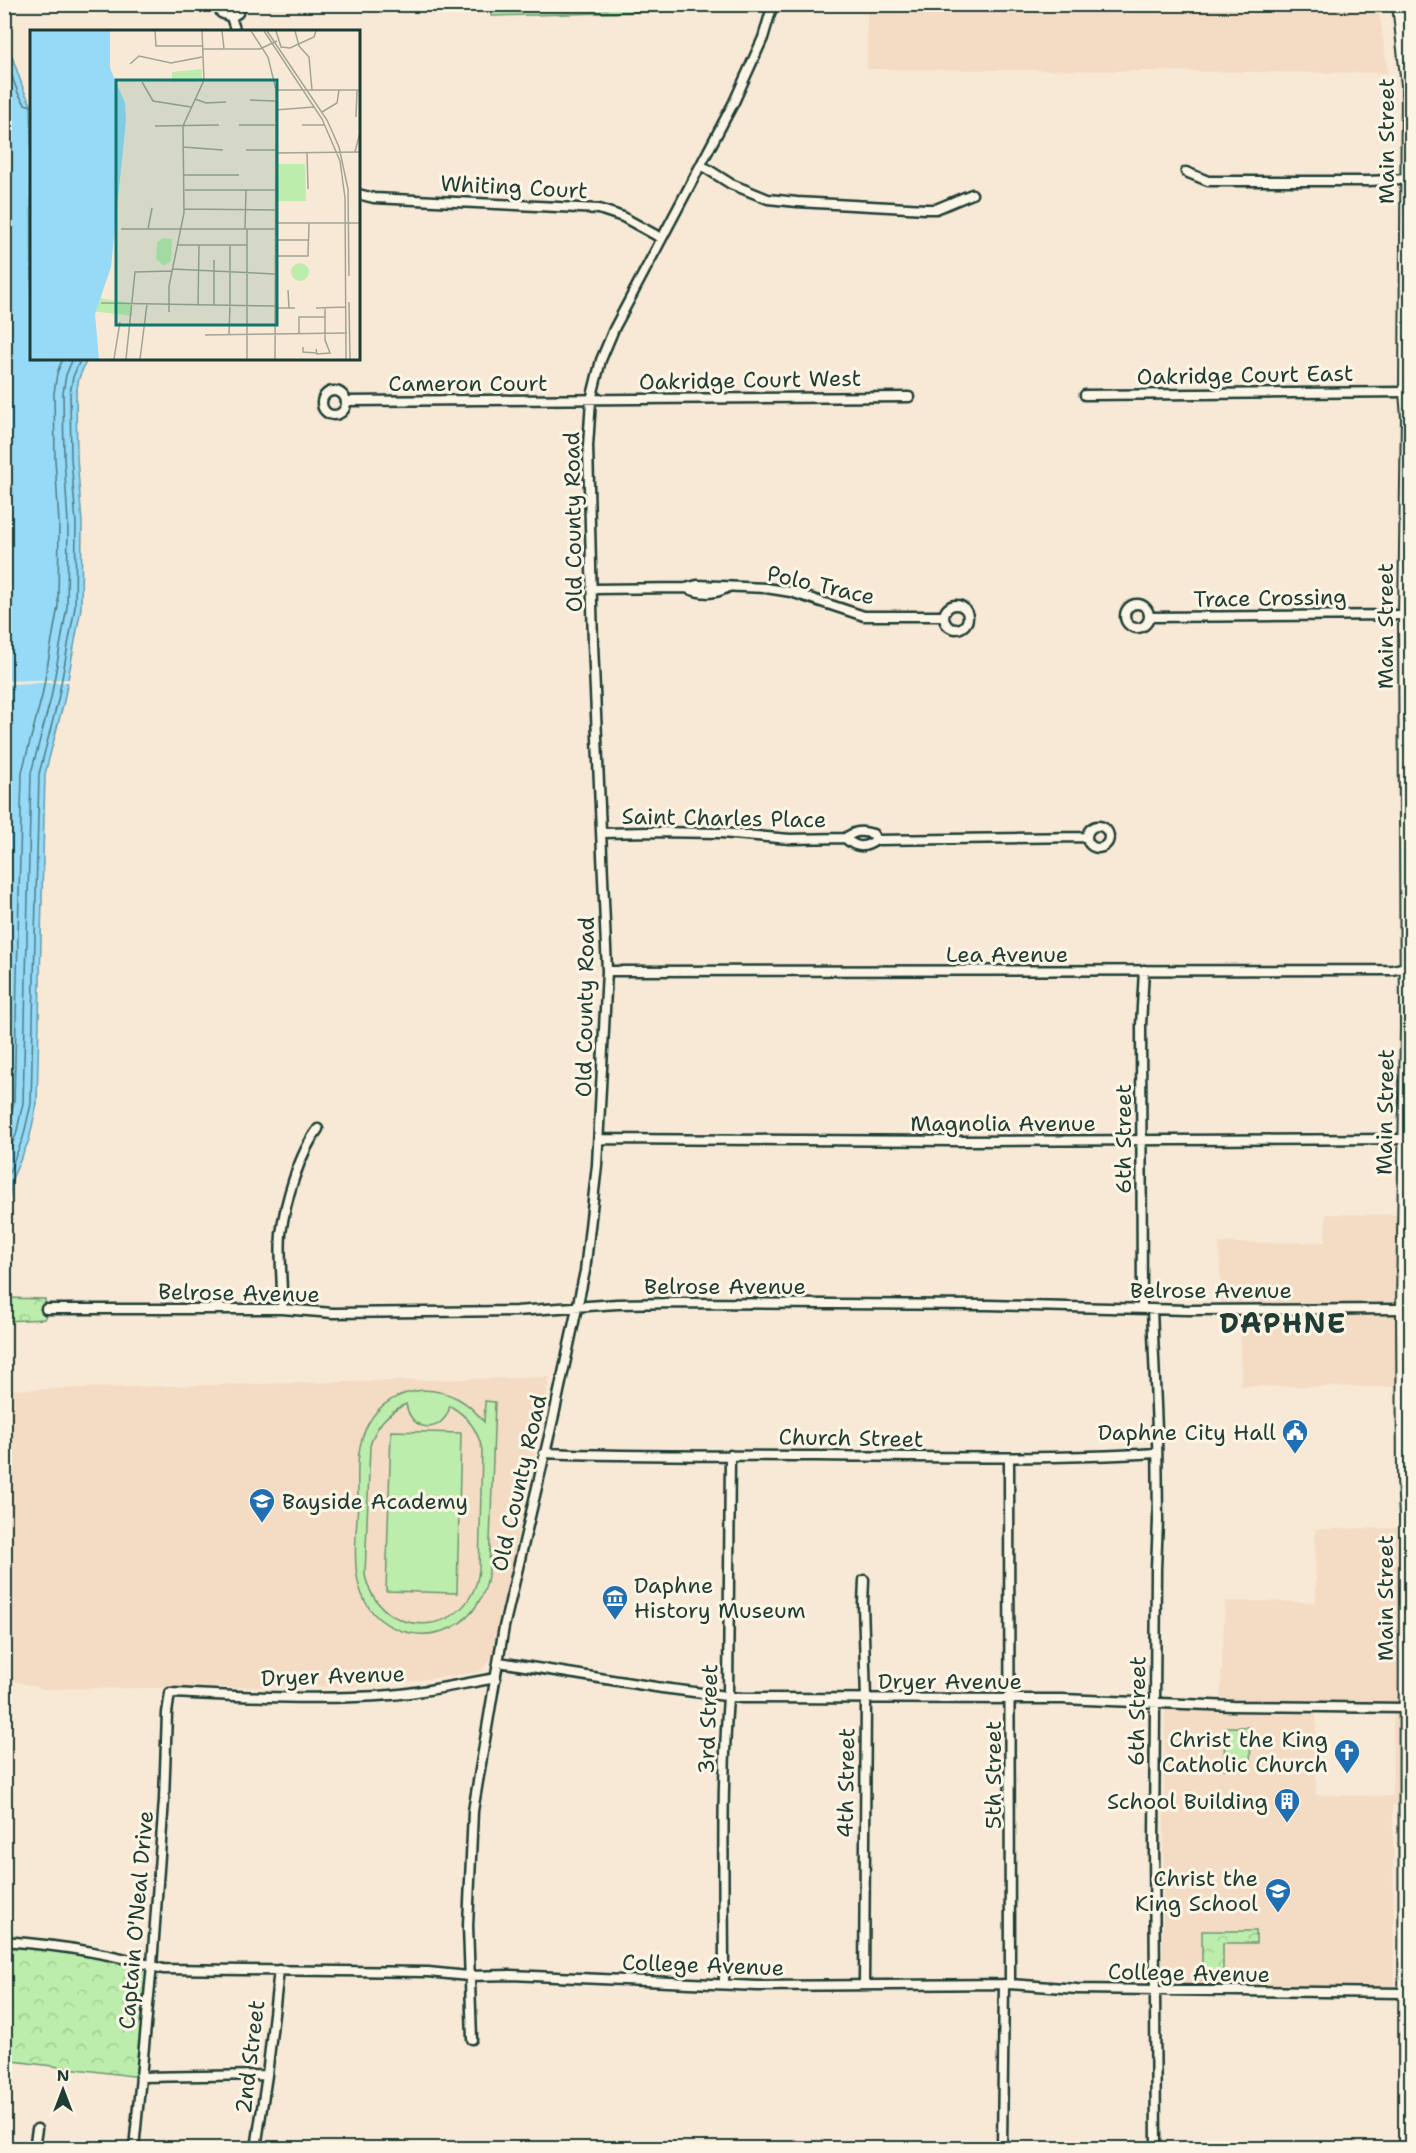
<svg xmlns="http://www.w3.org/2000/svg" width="1416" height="2153" viewBox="0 0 1416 2153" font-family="'Shantell Sans',sans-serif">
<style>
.built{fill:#f4dbc4;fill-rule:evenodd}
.cemetery{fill:url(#cemetery-stones);stroke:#6e9570;stroke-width:1.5}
.park{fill:url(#park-crowns);stroke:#6e9570;stroke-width:1.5}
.pitch{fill:#bcedac;stroke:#6e9570;stroke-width:1.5;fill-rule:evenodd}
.water{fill:#96daf8;stroke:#669baa;stroke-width:1.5}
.pier{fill:#f8e9d6}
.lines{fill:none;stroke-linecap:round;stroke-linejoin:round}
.shore{stroke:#4f7c82;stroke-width:1.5}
.street-casing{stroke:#1f3d34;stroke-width:13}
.secondary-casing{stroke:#1f3d34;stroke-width:16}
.street{stroke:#fcf5e5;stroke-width:8}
.secondary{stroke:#fcf5e5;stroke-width:12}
.labels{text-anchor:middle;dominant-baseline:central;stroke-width:6;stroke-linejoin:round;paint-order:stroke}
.street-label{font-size:22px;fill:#1f3d34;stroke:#fcf5e5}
.poi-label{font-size:22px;fill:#1f3d34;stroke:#fcf5e5;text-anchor:end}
.district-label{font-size:28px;font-weight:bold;letter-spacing:1.5px;fill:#1f3d34;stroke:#fcf5e5}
.inset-road{fill:none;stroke:#a1a495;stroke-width:1.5}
.view{fill:#0f766e;fill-opacity:0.15;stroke:#0f766e;stroke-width:3}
.inset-edge{fill:none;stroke:#1f3d34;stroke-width:3}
</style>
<defs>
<pattern id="cemetery-stones" width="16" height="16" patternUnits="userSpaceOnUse" patternTransform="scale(1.5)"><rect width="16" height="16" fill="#bcedac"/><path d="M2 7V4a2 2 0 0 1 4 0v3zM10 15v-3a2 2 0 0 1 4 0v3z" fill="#a1cc95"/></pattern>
<pattern id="park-crowns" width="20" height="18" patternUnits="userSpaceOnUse" patternTransform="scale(1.5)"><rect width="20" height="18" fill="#bcedac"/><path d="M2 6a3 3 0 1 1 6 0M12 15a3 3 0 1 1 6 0" fill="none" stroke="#a1cc95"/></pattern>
</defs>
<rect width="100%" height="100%" fill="#f8e9d6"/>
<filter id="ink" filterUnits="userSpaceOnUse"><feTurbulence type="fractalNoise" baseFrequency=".0167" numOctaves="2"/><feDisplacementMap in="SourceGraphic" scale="12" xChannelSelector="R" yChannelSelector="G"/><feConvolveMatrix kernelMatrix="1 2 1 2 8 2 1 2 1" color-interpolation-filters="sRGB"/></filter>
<g filter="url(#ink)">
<path class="built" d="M 1378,5 L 1388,73 L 867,69 L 867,5 Z
M 1411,1169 L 1412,1804 L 1393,1805 L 1394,1986 L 1162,1984 L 1165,1709 L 1220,1710 L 1225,1601 L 1316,1602 L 1315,1529 L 1400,1528 L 1399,1387 L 1241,1386 L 1240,1315 L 1222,1315 L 1219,1243 L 1325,1242 L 1326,1214 L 1410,1215 ZM 1316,1713 L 1393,1714 L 1392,1796 L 1316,1795 Z
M 550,1377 L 492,1659 L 479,1672 L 376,1686 L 42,1689 L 5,1678 L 4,1390 Z"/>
<path class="cemetery" d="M 492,4 L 759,4 L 759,9 L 491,16 Z"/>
<path class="park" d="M 5,1298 L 45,1299 L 45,1319 L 5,1321 Z
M 1202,1931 L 1256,1931 L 1256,1943 L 1223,1943 L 1223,1981 L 1202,1981 Z
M 5,1941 L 152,1965 L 140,2077 L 5,2060 Z"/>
<path class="pitch" d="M 423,1390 C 450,1391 468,1401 484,1422 L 485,1401 L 495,1402 L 489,1570 C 486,1595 474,1617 451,1628 C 435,1635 418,1636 402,1631 C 343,1612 356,1548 358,1501 C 358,1476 355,1447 368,1424 C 379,1403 400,1392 423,1390 ZM 406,1404 C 411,1433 443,1435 450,1406 C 468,1416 478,1430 482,1450 L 479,1569 C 472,1639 380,1643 365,1575 L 370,1446 C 375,1426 387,1413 406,1404 Z
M 391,1431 L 461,1433 L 457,1593 L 386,1591 Z
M 1225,1727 L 1251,1727 L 1250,1770 L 1224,1769 Z"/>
<path class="water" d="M 5,36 L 24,91 L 31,104 L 32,358 L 87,359 L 79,378 L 76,394 L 77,458 L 82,523 L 81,608 L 64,701 L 45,774 L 37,1104 L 29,1140 L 12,1179 L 5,1232 Z"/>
<path class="pier" d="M 71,679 L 71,682 L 5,684 L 5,681 Z"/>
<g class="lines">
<path class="shore" d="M 4,54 L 18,93 L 25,104 L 32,106
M 4,1140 L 14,1102 L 22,772 L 42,696 L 58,606 L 59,523 L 55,459 L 54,393 L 57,373 L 63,358
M 4,1163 L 16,1135 L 23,1103 L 31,773 L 51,698 L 67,607 L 68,523 L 64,458 L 63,393 L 66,375 L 73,358
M 4,1191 L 7,1177 L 23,1138 L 31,1104 L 39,774 L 58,700 L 75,607 L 76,523 L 71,458 L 70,394 L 73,377 L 81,358"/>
<g class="street-casing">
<path id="street" d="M 218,4 L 221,13 L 231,17 L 238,13 L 241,4
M 231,17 L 236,32
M 701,165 L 731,184 L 768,199 L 797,202 L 926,209 L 936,209 L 972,194
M 1186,172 L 1208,181 L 1368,181 L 1408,179
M 358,194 L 374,198 L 599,209 L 623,217 L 661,238
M322 403a12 12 0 1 1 24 0a12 12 0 1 1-24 0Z
M 1085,395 L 1406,392
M 346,401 L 909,397
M 686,588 C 701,594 713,595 727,588
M 591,589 L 686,588 L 697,585 L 766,588 L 791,592 L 864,616 L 944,616
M1125 616a12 12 0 1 1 24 0a12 12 0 1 1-24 0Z
M944 617a12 12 0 1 1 24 0a12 12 0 1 1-24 0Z
M 1149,617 L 1405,615
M1087 837a11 11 0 1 1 22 0a11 11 0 1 1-22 0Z
M 602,833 L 651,832 L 721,833 L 790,839 L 845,838 C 856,848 864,849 876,840 L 1087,837
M 845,838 C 855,831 861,830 873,834 L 876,840
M 607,971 L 1392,970 L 1407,967
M 599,1139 L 959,1141 L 1406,1139
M 1142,1308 L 1141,1025 L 1144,970
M 46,1309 L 282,1309 L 333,1313 L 516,1311 L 617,1304 L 678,1303 L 989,1305 L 1188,1310 L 1403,1309
M 282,1309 C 283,1284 279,1259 281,1234 C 285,1202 299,1154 318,1129
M 1152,1309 L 1157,1430 L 1158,1521 L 1156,1568 L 1154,1841 L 1156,2148
M 544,1453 C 635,1457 727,1455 818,1456 C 931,1457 1043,1460 1156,1453
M 1009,1459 L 1010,1984
M 499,1662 L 662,1688 L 742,1698 L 1062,1699 L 1233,1706 L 1404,1708
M 4,1941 C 57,1945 112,1953 163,1969 L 428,1972 L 468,1976 L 511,1975 L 758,1986 L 1010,1984 L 1077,1989 L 1404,1993
M 724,1984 C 724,1889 721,1793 728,1697 L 730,1455
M 864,1985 L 866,1698 L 863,1604 L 864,1580
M 472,2039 L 468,1926 L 473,1811 L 504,1627 L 554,1415 L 585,1271 L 597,1165 L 607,971 L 593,644 L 588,446 L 591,400 L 601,360 L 614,329 L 734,102 L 763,38 L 773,4
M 140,2077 L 267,2075
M 34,2148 L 37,2129
M 134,2148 L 152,1965 L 164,1800 L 167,1713 L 170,1693 C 243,1696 318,1701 391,1695 C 426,1692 461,1684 496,1678
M 256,2148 L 267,2075 L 279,1970
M 1002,2148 L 1004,1984"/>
</g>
<g class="secondary-casing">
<path id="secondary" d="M 1399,4 L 1408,85 L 1406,392 L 1408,417 L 1405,615 L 1407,1026 L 1403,1309 L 1404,1478 L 1406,1517 L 1405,2148"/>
</g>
<use href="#street" class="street"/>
<use href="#secondary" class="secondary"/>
</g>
</g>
<defs>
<g id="civic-pin" transform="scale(1.35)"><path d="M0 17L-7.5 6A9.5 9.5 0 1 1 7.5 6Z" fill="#1f6fb2" stroke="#fcf5e5"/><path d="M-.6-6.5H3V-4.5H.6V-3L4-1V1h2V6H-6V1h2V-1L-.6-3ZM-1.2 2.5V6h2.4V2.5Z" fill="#fff"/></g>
<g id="school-pin" transform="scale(1.35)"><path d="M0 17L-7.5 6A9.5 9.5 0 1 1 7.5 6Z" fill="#1f6fb2" stroke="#fcf5e5"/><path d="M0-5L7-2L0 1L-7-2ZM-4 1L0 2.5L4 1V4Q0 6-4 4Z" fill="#fff"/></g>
<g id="museum-pin" transform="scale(1.35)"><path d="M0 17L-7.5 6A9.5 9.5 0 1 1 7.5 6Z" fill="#1f6fb2" stroke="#fcf5e5"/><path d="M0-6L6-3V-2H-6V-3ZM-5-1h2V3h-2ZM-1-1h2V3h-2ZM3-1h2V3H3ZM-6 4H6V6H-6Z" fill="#fff"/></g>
<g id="church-pin" transform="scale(1.35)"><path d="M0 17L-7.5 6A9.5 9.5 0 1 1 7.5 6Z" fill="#1f6fb2" stroke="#fcf5e5"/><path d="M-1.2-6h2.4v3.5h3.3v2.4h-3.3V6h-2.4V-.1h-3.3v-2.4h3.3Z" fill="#fff"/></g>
<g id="building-pin" transform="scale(1.35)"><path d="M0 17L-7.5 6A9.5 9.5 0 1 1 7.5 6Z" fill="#1f6fb2" stroke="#fcf5e5"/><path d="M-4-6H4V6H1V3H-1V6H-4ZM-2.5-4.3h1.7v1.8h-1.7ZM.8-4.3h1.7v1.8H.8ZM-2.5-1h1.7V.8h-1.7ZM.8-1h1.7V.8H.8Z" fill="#fff"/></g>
</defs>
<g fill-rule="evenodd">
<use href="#civic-pin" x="1295" y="1432"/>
<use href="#school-pin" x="262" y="1501"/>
<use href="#museum-pin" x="615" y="1598"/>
<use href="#church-pin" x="1347" y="1752"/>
<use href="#building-pin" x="1287" y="1801"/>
<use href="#school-pin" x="1278" y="1891"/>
</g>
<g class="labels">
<g class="street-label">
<text transform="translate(1386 141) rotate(-90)">Main Street</text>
<text transform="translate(514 187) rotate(3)">Whiting Court</text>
<text transform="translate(1245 375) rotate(-1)">Oakridge Court East</text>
<text transform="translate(750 380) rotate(-1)">Oakridge Court West</text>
<text x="468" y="383">Cameron Court</text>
<text transform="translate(573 522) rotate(-91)">Old County Road</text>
<text transform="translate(821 585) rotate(13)">Polo Trace</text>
<text transform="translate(1270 598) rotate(-1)">Trace Crossing</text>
<text transform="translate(1385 626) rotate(-90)">Main Street</text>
<text transform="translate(724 818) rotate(1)">Saint Charles Place</text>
<text x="1007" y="954">Lea Avenue</text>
<text transform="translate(585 1007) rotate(-89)">Old County Road</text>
<text transform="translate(1385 1112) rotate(-89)">Main Street</text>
<text x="1003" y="1123">Magnolia Avenue</text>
<text transform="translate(1123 1139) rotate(-90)">6th Street</text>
<text x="725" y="1286">Belrose Avenue</text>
<text x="1211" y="1290">Belrose Avenue</text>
<text transform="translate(239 1293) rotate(1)">Belrose Avenue</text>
<text transform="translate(851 1438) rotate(1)">Church Street</text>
<text transform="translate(519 1483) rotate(-77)">Old County Road</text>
<text transform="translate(1385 1598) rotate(-90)">Main Street</text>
<text transform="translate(333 1676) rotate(-2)">Dryer Avenue</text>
<text x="950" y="1681">Dryer Avenue</text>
<text transform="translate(1137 1711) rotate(-89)">6th Street</text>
<text transform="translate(708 1719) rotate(-88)">3rd Street</text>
<text transform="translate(993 1775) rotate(-90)">5th Street</text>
<text transform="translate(846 1783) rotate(-89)">4th Street</text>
<text transform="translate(136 1920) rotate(-85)">Captain O'Neal Drive</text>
<text transform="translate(703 1965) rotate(2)">College Avenue</text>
<text transform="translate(1189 1973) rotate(1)">College Avenue</text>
<text transform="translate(250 2057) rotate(-83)">2nd Street</text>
</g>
<g class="poi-label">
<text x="1276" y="1432">Daphne City Hall</text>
<text x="282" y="1501" text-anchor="start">Bayside Academy</text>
<text x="634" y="1585" text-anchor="start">Daphne<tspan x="634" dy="25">History Museum</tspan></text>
<text x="1328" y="1739">Christ the King<tspan x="1328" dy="25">Catholic Church</tspan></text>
<text x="1268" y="1801">School Building</text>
<text x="1258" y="1878">Christ the<tspan x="1258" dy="25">King School</tspan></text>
</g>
<g class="district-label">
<text x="1283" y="1323">DAPHNE</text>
</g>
</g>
<g transform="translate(30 30)">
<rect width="330" height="330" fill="#f8e9d6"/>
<path d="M 172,39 L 172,51 L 142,52 L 142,42 Z" fill="#bcedac"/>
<path d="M 246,134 L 275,134 L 276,171 L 247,171 ZM 62,267 L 102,273 L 102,286 L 62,281 Z" fill="#bcedac"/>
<path d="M 133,208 L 142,209 L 141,231 L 134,236 L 126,229 L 127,213 ZM261 242a9 9 0 1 1 18 0a9 9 0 1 1-18 0Z" fill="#bcedac"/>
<path d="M 0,1 L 80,1 L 80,38 L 95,73 L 96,90 L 81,237 L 65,284 L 69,329 L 0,329 Z" fill="#96daf8"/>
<path class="inset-road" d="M 125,1 L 126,16 L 172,16M 192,1 L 194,19M 221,1 L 238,27 L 246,60 L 245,329M 234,1 L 292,89 L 310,131 L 315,168 L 316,329M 237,1 L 297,90 L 309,117 L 318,159 L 319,246M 246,1 L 251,17 L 260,18 L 284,7 L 286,1M 265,1 L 269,16 L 279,27 L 282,60M 172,19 L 230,19 L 247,11M 100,34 L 109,26 L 141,33 L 172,27M 112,52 L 123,71 L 161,77M 246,60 L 330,60M 165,69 L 176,73 L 196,72M 220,70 L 246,71M 245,80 L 284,77M 292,82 L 307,73 L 309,60M 326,87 L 327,60M 209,95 L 245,95M 272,95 L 294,95M 125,96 L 189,95M 153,117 L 193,120M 216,120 L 245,120M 277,122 L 278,159M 325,122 L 330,102M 245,123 L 330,122M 154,145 L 209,145M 155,160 L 246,160M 154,179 L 245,180M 245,193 L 330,193M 91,199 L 245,199M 118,199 L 122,178M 215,199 L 216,160M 217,199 L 217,329M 245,210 L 279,210M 148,215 L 217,215M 200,216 L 200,275M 245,226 L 278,226 L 279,193M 142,239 L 245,244M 258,260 L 259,278M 319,272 L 320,329M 71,273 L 245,276M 168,276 L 169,215M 184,276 L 184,230M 245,278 L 265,278M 286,278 L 316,277M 139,282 L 139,256 L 154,183 L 153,96 L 174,50 L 172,1M 199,304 L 200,275M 269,304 L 269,287 L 295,287M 175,305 L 317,303M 273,317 L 273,322 L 286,323M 286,319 L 287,324 L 300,323 L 295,310 L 295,278M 84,329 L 90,292M 96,329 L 105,242 L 142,241M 110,329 L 117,274"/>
<path class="view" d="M 86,50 L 247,50 L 247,295 L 86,295 Z"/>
<rect width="330" height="330" class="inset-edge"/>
</g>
<rect width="1416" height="2153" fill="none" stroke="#fcf5e5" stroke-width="24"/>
<rect x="12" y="12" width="1392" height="2129" fill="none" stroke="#1f3d34" stroke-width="2" filter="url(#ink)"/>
<g transform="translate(63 2090)" stroke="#fcf5e5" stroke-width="4.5" paint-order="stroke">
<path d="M0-4.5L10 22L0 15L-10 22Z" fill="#1f3d34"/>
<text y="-9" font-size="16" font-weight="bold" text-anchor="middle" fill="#1f3d34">N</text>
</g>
</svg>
